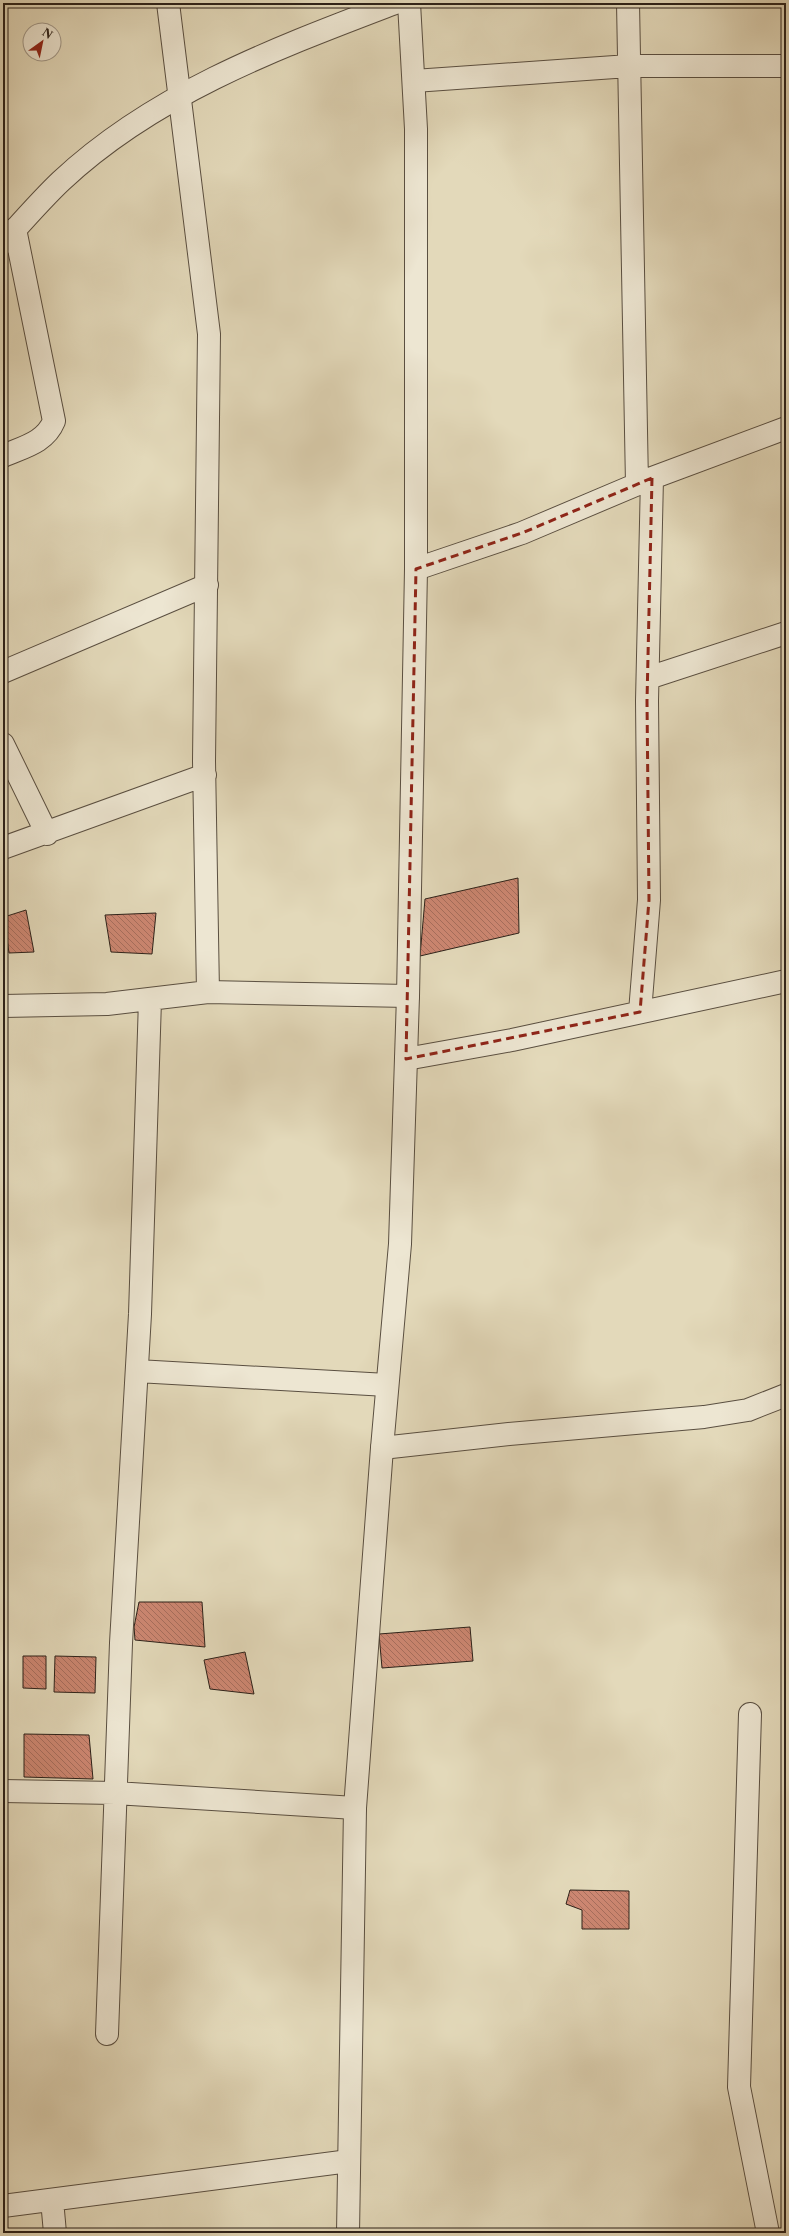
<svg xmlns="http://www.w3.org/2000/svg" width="789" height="2236" viewBox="0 0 789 2236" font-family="'Libre Caslon Text',serif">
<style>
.building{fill:url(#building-back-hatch);stroke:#2c2119}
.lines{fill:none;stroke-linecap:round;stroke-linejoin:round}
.minor-casing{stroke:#5a4f41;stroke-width:24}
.tertiary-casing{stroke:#5a4f41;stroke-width:24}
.minor{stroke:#ede6d2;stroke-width:22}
.tertiary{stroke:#ede6d2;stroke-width:22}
.marked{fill:none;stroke:#8f2418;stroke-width:3;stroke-dasharray:8 5;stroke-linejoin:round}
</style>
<defs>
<pattern id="building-back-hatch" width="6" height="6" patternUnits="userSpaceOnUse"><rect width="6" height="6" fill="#cd8772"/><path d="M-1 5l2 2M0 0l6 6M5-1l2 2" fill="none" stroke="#a76e5d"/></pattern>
</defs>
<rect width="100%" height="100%" fill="#e3d9ba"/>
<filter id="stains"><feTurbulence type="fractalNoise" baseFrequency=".005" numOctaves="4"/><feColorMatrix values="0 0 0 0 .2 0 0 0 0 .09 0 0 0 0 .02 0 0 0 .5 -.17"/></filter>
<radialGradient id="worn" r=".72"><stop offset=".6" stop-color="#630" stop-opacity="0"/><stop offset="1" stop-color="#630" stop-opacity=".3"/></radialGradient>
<path class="building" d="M 518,878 L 519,933 L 420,956 L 425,899 Z
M 26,910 L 34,952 L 9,953 L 4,917 Z
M 156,913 L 152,954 L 111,952 L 105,915 Z
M 139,1602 L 202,1602 L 205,1647 L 135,1640 L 134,1627 Z
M 470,1627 L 473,1661 L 382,1668 L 379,1634 Z
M 245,1652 L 254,1694 L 210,1689 L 204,1660 Z
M 23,1656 L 46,1656 L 46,1689 L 23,1688 Z
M 55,1656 L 96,1657 L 95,1693 L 54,1692 Z
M 24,1734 L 89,1735 L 93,1779 L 24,1777 Z
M 570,1890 L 629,1891 L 629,1929 L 582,1929 L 582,1910 L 566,1904 Z"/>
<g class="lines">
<g class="minor-casing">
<path id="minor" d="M 628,3 L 637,484
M 414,81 L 629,66 L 786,66
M 3,456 C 23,447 45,443 54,421 L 15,229
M 416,569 L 522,533 L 652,478 L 786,428
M 3,672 L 207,585
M 648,678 L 786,633
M 3,744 L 47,834
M 3,848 L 205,775
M 208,992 L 408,996
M 3,1006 L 107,1004 L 208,992 L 204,761 L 209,334 L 168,3
M 640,1012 L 649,900 L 647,701 L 652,478
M 406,1059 L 512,1040 L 786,981
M 137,1371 L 387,1385
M 382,1448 L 509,1434 L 704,1417 L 748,1410 L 786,1395
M 750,1714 L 739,2087 L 768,2233
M 3,1791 L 115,1793 L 355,1808
M 107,2034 L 121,1643 L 140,1314 L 150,1000
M 52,2200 L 55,2233
M 3,2206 L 349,2161"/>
</g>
<g class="tertiary-casing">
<path id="tertiary" d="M 3,243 C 22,222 41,200 61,181 C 155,93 277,48 395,3
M 348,2233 L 355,1808 L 382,1448 L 400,1244 L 408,996 L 416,569 L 416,129 L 409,3"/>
</g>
<use href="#minor" class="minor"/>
<use href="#tertiary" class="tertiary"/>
</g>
<path class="marked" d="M 652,478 L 647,701 L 649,900 L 640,1012 L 406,1059 L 416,569 L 522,533 Z"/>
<rect width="789" height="2236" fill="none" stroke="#e3d9ba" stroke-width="16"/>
<rect x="4" y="4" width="781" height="2228" fill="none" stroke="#2c2119" stroke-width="2"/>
<rect x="8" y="8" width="773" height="2220" fill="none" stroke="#2c2119"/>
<g transform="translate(42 42) rotate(33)"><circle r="19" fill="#ede6d2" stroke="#a09788"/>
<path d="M0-3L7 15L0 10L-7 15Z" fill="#8f2418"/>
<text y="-6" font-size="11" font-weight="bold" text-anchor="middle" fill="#2c2119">N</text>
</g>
<rect width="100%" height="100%" filter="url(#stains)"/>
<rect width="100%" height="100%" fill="url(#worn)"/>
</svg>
